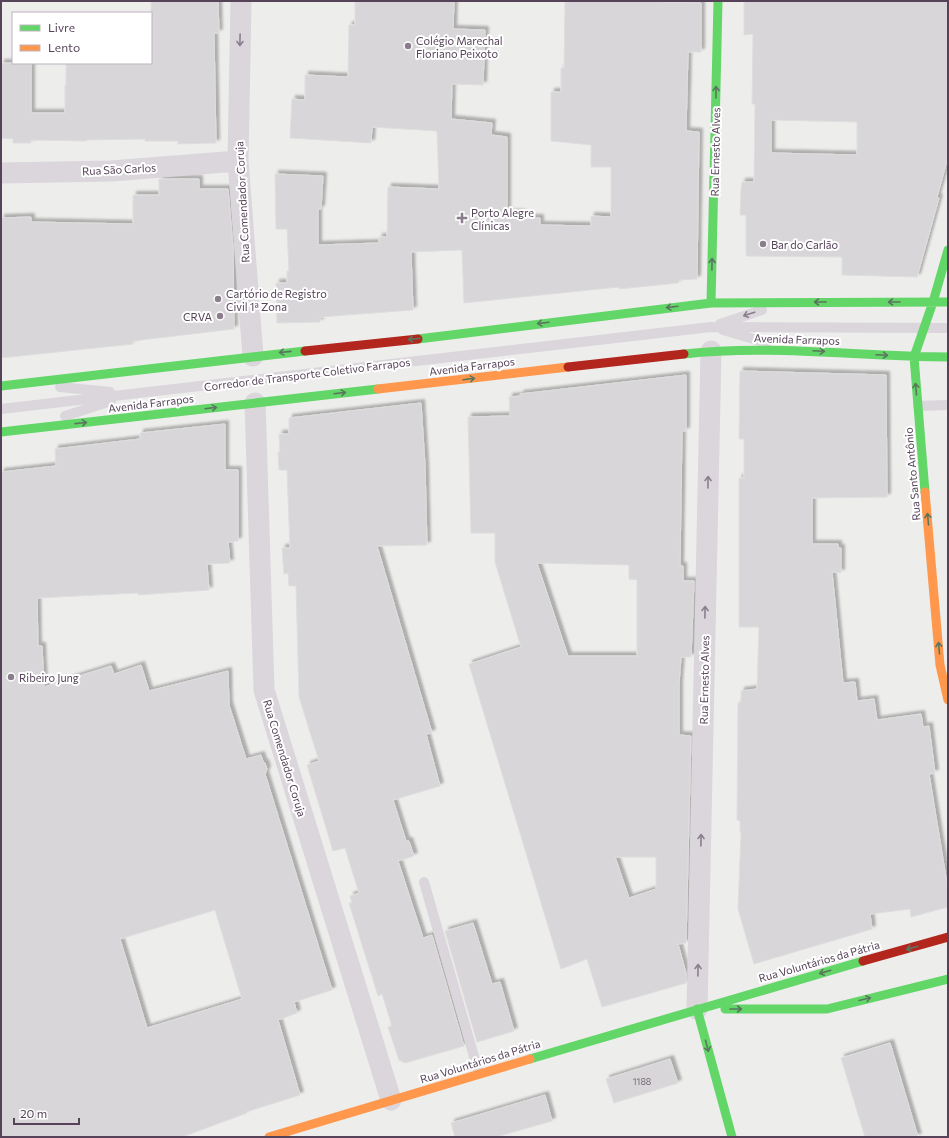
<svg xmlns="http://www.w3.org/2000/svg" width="949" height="1138" viewBox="0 0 949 1138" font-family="Commissioner,sans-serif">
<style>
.building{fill:#d8d6d8;stroke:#dfdedf;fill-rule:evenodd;filter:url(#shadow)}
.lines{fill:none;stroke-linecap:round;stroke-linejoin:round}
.lane{stroke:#dad6db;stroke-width:10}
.street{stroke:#dad6db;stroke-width:21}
.fast{stroke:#63d668;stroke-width:9}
.slow{stroke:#ff974d;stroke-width:9}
.jam{stroke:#b3261e;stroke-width:9}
.oneway{stroke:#8b7e8d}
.oneway2{stroke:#5b765e}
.poi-dot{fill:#8b7e8c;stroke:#fff;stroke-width:1.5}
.labels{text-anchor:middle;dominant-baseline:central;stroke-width:4;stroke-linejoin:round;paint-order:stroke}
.number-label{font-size:9px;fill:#78697a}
.poi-label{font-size:11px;fill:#564359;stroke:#fff;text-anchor:start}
.street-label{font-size:11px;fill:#564359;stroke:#fff}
</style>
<defs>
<filter id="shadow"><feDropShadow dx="3.5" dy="-3.5" stdDeviation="1" flood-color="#0004"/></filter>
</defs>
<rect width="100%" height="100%" fill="#ededec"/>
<path class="building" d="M 151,1 L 218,1 L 219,33 L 214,33 L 216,143 L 178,144 L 178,141 L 145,141 L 145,139 L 86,140 L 86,141 L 31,140 L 31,143 L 13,143 L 13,139 L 1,138 L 1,63 L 31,63 L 31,113 L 65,113 L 65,85 L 66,85 L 66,63 L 151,63 Z
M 355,1 L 454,1 L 453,29 L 485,30 L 483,85 L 452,84 L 451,119 L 492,123 L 491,135 L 507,137 L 507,213 L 522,213 L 522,216 L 526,216 L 526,218 L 540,218 L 540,225 L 591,226 L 591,216 L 611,217 L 611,167 L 591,167 L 591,145 L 551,141 L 551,92 L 561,92 L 561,68 L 564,68 L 565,1 L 661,1 L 661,2 L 701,3 L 701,52 L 688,52 L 686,131 L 699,132 L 697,279 L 679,280 L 678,283 L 619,289 L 619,287 L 464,303 L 462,250 L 411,252 L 413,310 L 320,317 L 320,322 L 277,323 L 276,283 L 287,283 L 287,271 L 289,271 L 287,229 L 276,229 L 275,174 L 323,176 L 321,209 L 318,209 L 318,245 L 379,243 L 379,237 L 387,237 L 388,187 L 439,189 L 437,131 L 372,127 L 371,143 L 290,138 L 292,99 L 305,100 L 305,75 L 348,77 L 349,25 L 355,25 Z
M 744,1 L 948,1 L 948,157 L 937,197 L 939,198 L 917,277 L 842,275 L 842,257 L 746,256 L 746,215 L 740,215 L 741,190 L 742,182 L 754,182 L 755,104 L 752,104 L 753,34 L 744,35 ZM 771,120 L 857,122 L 857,155 L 771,153 Z
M 159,179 L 199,179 L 199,189 L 228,189 L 233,248 L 234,329 L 133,341 L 133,344 L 1,358 L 1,218 L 31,217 L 31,222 L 133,224 L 133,195 L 159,195 Z
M 740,371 L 886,375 L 887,497 L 812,498 L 812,544 L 838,544 L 838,548 L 841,548 L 841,573 L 832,572 L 843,683 L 855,682 L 857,701 L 874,699 L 877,720 L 921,714 L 923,727 L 929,726 L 935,773 L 929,774 L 948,890 L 948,907 L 911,917 L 910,909 L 870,914 L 872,929 L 754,964 L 738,909 L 741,832 L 740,832 L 740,821 L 737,820 L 738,703 L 741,702 L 741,691 L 757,689 L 759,627 L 739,627 L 739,478 L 744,478 L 744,439 L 739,439 Z
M 686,375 L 686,431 L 682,431 L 680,566 L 683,566 L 683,581 L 694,581 L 691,657 L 681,657 L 679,684 L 679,735 L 691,736 L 686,943 L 678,944 L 686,973 L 686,983 L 602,1007 L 587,959 L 561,969 L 469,664 L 521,647 L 495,562 L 495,533 L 471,533 L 468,417 L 510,416 L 509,397 L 521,396 L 520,394 ZM 537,563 L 629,565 L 629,579 L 637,580 L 637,656 L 568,656 ZM 615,857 L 656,857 L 656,889 L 629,898 Z
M 421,403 L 425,465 L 427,545 L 377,546 L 432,733 L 426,734 L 440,786 L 393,800 L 406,841 L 409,841 L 414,856 L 398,861 L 423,938 L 432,935 L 464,1046 L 405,1063 L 399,1060 L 388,1027 L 392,1026 L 382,994 L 378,996 L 349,903 L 352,903 L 350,896 L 359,893 L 345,848 L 333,851 L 307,765 L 319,761 L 299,697 L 296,586 L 289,586 L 288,573 L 284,574 L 282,548 L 290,548 L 287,470 L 279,470 L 278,452 L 280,452 L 279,434 L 289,434 L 289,418 Z
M 225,424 L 225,470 L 238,470 L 238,541 L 228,542 L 230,563 L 207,564 L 209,590 L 138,595 L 138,593 L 37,598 L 38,646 L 42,646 L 44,687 L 111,666 L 114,674 L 141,665 L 149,691 L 228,671 L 229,705 L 246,759 L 261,755 L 263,762 L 265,763 L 267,769 L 265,774 L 332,990 L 294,1002 L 297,1013 L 278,1020 L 300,1095 L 246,1112 L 247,1113 L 182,1137 L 1,1137 L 1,472 L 56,466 L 55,449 L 140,439 L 140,433 ZM 215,910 L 242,999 L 147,1028 L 120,939 Z
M 473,923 L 492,984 L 500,982 L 514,1031 L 477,1042 L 445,931 Z
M 890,1043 L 918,1137 L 865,1137 L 841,1058 Z
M 670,1059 L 678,1083 L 614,1103 L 606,1079 Z
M 545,1095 L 552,1121 L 496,1137 L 455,1137 L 451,1123 Z"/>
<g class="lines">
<path class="lane" d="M 720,324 L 762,310
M 723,330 L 767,343
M 60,387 L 110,392
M 918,406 L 948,405
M 1,409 L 711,327 L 948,328
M 65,416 L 111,401
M 424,882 L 479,1074"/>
<path class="street" d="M 241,1 L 238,161 L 253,356
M 1,173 L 111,171 L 238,161
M 255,403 L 264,690 L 391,1100
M 697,1009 L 711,351"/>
<path class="fast" d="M 711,303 L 718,1
M 418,339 L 711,303 L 948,302
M 684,354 C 772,344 860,357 948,357
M 1,386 L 305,351
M 1,432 L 378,389
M 925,492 L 914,357 L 933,302 L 948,250
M 697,1009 L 732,1137
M 725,1009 L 827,1009 L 948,979
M 530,1059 L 863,961"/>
<path class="slow" d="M 378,389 L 568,367
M 925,492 L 940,665 L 948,700
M 269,1137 L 530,1059"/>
<path class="jam" d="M 305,351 L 418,339
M 568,367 L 684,354
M 863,961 L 948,937"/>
</g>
<defs><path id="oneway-shaft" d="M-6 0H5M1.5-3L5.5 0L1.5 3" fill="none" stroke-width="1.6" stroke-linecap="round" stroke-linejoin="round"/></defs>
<g class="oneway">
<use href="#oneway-shaft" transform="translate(240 40) rotate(91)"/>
<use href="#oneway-shaft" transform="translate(749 314) rotate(162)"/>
<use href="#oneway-shaft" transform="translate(708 482) rotate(-89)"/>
<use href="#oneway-shaft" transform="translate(705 612) rotate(-89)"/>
<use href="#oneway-shaft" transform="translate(701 840) rotate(-89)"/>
<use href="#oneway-shaft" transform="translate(698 970) rotate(-89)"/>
</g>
<g class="oneway2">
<use href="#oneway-shaft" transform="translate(716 92) rotate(-89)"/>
<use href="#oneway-shaft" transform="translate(712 264) rotate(-89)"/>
<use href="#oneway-shaft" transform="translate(820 302) rotate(-180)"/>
<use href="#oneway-shaft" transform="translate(894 302) rotate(-180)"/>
<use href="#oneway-shaft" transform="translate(672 307) rotate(173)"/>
<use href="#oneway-shaft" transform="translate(543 323) rotate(173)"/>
<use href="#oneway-shaft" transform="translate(414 339) rotate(173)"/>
<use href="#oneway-shaft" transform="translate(819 351) rotate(3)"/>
<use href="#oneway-shaft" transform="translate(285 352) rotate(174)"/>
<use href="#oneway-shaft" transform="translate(882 355) rotate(3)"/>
<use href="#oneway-shaft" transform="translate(469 379) rotate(-7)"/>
<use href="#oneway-shaft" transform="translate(916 389) rotate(-95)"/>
<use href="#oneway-shaft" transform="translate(340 393) rotate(-7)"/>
<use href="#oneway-shaft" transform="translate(211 408) rotate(-7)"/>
<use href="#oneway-shaft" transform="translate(81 423) rotate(-6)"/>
<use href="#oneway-shaft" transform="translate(928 519) rotate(-95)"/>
<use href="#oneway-shaft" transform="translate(939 648) rotate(-95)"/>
<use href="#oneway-shaft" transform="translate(912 948) rotate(164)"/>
<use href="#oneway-shaft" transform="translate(825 972) rotate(164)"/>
<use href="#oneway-shaft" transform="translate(865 999) rotate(-14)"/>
<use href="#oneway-shaft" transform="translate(736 1009)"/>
<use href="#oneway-shaft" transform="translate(707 1046) rotate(75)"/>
</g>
<g class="poi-dot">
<circle cx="408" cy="46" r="4"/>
<path d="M460 212h4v4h4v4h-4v4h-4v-4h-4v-4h4z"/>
<circle cx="763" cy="244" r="4"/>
<circle cx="218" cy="299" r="4"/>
<circle cx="220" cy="316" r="4"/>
<circle cx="11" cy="677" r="4"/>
</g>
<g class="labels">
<g class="number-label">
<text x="642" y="1081">1188</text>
</g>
<g class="poi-label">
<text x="416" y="40">Colégio Marechal<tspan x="416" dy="13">Floriano Peixoto</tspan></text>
<text x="471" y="212">Porto Alegre<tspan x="471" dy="13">Clínicas</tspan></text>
<text x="771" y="244">Bar do Carlão</text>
<text x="226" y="293">Cartório de Registro<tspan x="226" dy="13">Civil 1ª Zona</tspan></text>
<text x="212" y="316" text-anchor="end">CRVA</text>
<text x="19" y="677">Ribeiro Jung</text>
</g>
<g class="street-label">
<text transform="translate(715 152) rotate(-89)">Rua Ernesto Alves</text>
<text transform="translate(119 169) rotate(-3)">Rua São Carlos</text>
<text transform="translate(242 202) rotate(-93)">Rua Comendador Coruja</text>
<text transform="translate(797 339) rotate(2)">Avenida Farrapos</text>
<text transform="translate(472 366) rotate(-7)">Avenida Farrapos</text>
<text transform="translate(307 374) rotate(-7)">Corredor de Transporte Coletivo Farrapos</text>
<text transform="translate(151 403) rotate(-7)">Avenida Farrapos</text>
<text transform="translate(912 474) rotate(-95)">Rua Santo Antônio</text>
<text transform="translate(704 680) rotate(-89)">Rua Ernesto Alves</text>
<text transform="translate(285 758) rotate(73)">Rua Comendador Coruja</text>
<text transform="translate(819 961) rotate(-16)">Rua Voluntários da Pátria</text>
<text transform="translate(480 1061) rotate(-17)">Rua Voluntários da Pátria</text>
</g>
</g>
<rect width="949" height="1138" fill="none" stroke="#564359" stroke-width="4"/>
<rect x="12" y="12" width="140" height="52" fill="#ffffff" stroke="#bbb4bd"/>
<rect x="20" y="25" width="20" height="6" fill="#63d668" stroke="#bbb4bd"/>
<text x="48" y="32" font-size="12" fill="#564359">Livre</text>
<rect x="20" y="45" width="20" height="6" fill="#ff974d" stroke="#bbb4bd"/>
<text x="48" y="52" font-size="12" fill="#564359">Lento</text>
<path d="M14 1118v6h65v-6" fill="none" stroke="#564359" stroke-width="2"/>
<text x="20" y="1118" font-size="12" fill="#564359" stroke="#ffffff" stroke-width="3" paint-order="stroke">20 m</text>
</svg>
